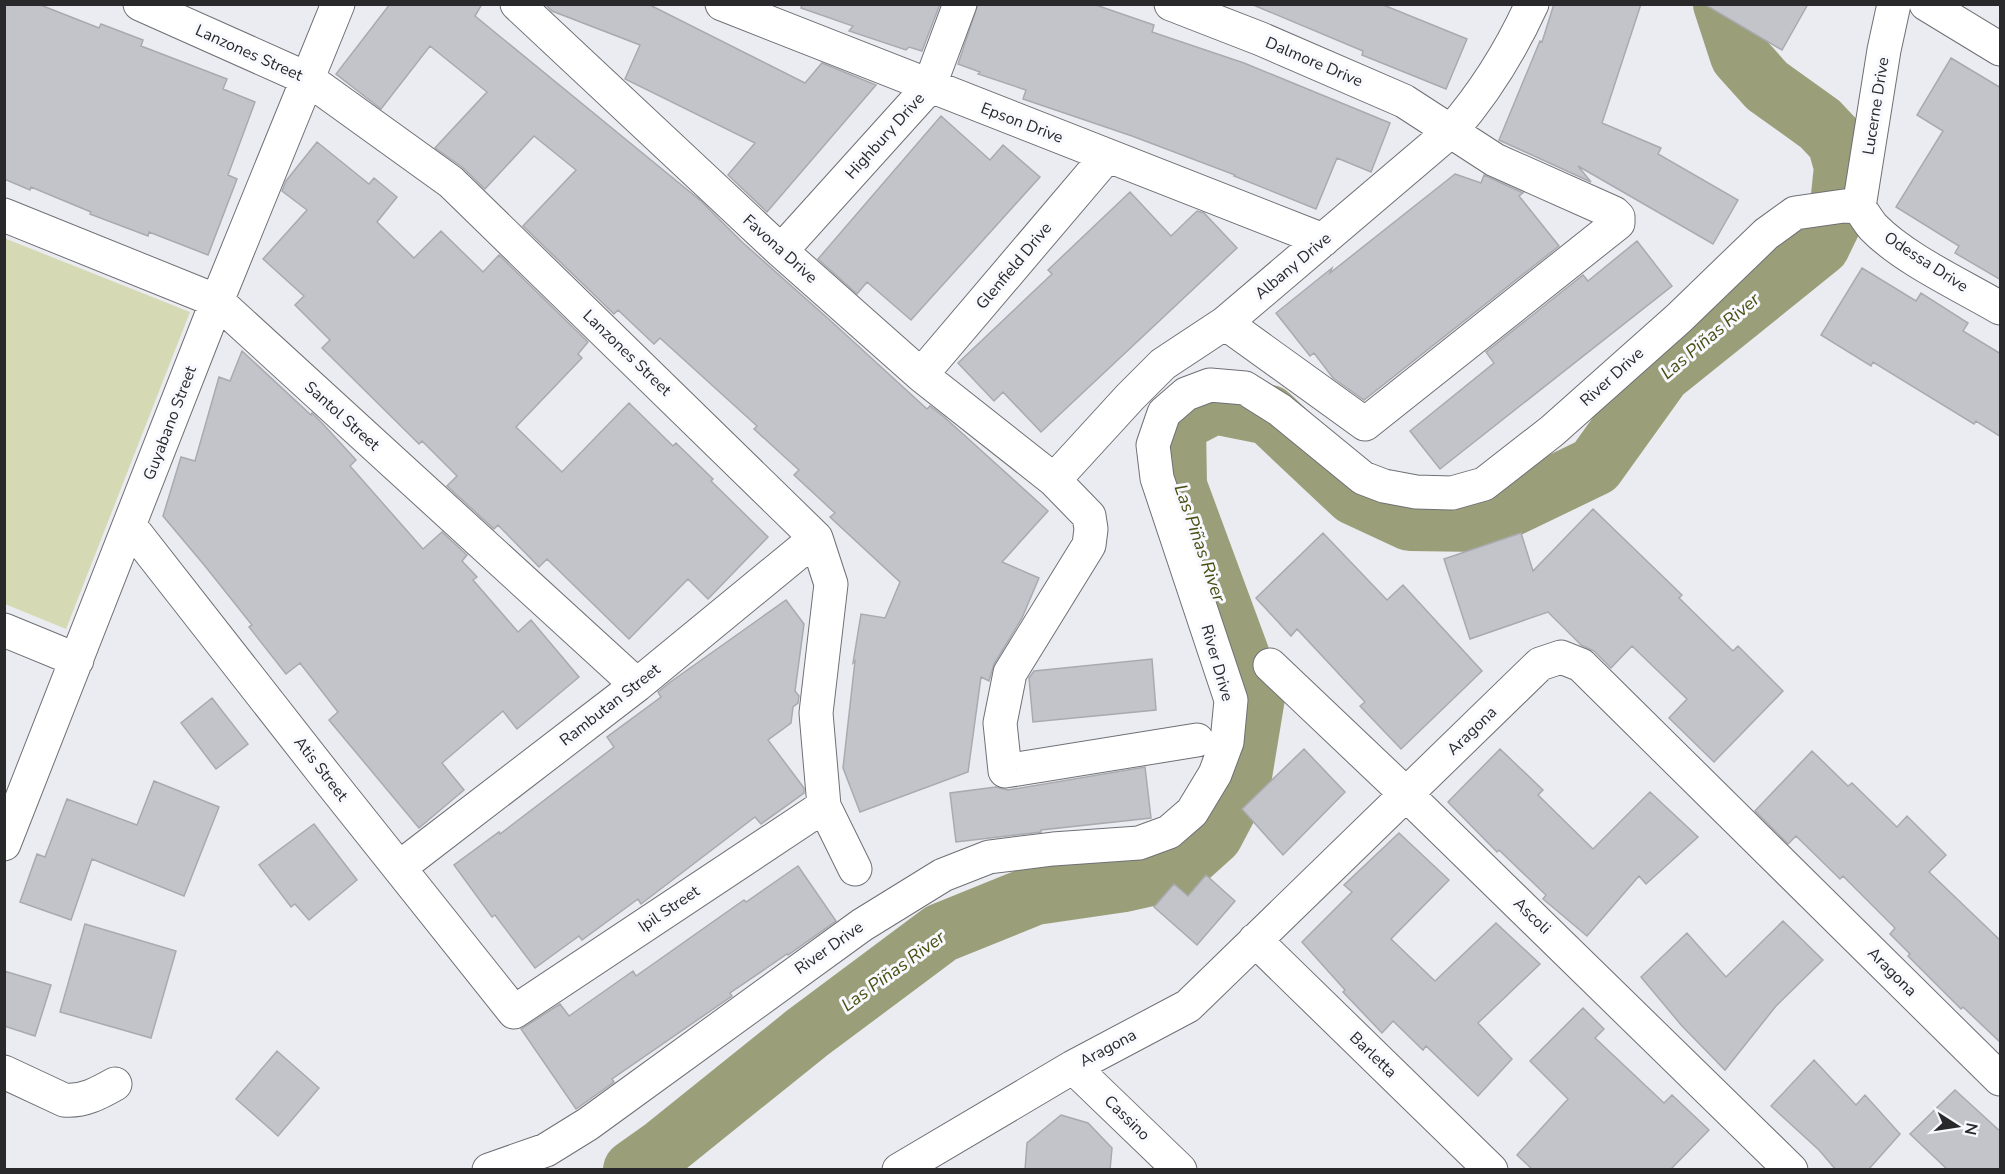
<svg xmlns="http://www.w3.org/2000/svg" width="2005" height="1174" viewBox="0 0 2005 1174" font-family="'Nunito Sans',sans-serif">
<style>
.green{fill:#d5dab5}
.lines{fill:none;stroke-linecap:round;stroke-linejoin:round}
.river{stroke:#9a9f7a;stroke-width:60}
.building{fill:#c3c4ca;stroke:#a9aaaf;stroke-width:1.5}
.minor-casing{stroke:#6f7075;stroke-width:35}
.minor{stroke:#fff;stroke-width:33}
.labels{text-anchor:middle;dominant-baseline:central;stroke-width:6;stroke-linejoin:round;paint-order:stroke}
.street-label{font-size:16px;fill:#29292b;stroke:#f8f9ff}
.water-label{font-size:18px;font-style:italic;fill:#494e0f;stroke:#f8f9ff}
</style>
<rect width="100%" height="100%" fill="#ebecf1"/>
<path class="green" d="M 4,238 L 190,312 L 66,629 L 5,604 Z"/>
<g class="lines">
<path class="river" d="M 633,1170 L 664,1148 L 807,1033 L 941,933 L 1035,895 L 1124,882 L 1173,871 L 1213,835 L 1241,782 L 1255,697 L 1177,486 L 1176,424 L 1214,404 L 1269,415 L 1354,495 L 1410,521 L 1479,522 L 1595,466 L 1661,374 L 1820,246 L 1840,205 L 1844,167 L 1837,142 L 1820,124 L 1767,86 L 1740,56 L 1723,4"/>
</g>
<path class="building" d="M 4,4 L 38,4 L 99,28 L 101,24 L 143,40 L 141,46 L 227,79 L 223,89 L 255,102 L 228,175 L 237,179 L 208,255 L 149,232 L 148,236 L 90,214 L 91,212 L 31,187 L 30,190 L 4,179 Z
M 390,4 L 482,4 L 475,16 L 701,201 L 742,242 L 832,322 L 927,409 L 930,406 L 943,416 L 1048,511 L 1002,562 L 1039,578 L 1022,618 L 994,664 L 989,681 L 981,677 L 968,772 L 860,812 L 843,768 L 855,661 L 853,663 L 861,614 L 885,618 L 900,582 L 830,517 L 835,513 L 794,475 L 799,470 L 754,429 L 757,426 L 660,338 L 654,344 L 618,310 L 614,314 L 523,226 L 576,170 L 534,136 L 485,189 L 462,167 L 435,148 L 487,92 L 430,46 L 381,109 L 336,74 Z
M 545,4 L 648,4 L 805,83 L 822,63 L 876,85 L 767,212 L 728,175 L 755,143 L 625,79 L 640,45 L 552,11 Z
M 802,4 L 940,4 L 922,51 L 909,47 L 906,50 L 849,31 L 853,26 L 801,8 Z
M 978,4 L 1093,4 L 1154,25 L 1152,32 L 1244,63 L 1390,123 L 1371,172 L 1337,158 L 1316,209 L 1234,176 L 1235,175 L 1132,136 L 1023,99 L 1026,90 L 978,74 L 980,72 L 958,64 Z
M 1251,4 L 1381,4 L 1467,39 L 1446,89 L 1362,55 L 1363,51 Z
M 1554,4 L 1641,4 L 1602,123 L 1661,148 L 1658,154 L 1738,200 L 1713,244 L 1578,166 L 1591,182 L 1499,140 L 1540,41 L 1542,42 Z
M 1704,4 L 1808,4 L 1782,50 Z
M 1951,58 L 2001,88 L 2001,280 L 1955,253 L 1959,246 L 1896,207 L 1943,131 L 1917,115 Z
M 941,116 L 990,160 L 1003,145 L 1040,177 L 911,320 L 867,282 L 857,294 L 818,259 Z
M 317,142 L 369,184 L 374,178 L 397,197 L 377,222 L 414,258 L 441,231 L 483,272 L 499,255 L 588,342 L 578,354 L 582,358 L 516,427 L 562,472 L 629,403 L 673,446 L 676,443 L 713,479 L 711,481 L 768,537 L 708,599 L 688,579 L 629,639 L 547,559 L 539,567 L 498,525 L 494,529 L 447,486 L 457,476 L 422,441 L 419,444 L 322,348 L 330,340 L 295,305 L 304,296 L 263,259 L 307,210 L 282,191 L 286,181 Z
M 1455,174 L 1481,183 L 1484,175 L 1523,193 L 1519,196 L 1559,246 L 1364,400 L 1333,378 L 1314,353 L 1310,356 L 1276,313 L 1332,268 L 1330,273 Z
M 1130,192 L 1171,236 L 1197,211 L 1204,213 L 1237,248 L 1041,432 L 1003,392 L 994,401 L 958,363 L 1052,274 L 1048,270 Z
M 1637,241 L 1672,286 L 1440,469 L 1410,431 L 1494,363 L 1486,352 L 1583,275 L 1588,281 Z
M 1862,268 L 1916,301 L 1921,293 L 1968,323 L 1963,331 L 2001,354 L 2001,437 L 1976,421 L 1974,424 L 1873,362 L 1871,366 L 1821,335 Z
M 242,351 L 311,415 L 312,413 L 322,423 L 356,460 L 350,466 L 423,549 L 442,532 L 467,555 L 462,561 L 477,577 L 473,580 L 518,632 L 531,620 L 579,677 L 517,729 L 503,711 L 442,763 L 464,790 L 419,828 L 329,720 L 338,712 L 300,663 L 286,674 L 249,627 L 252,625 L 205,566 L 163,516 L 181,457 L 195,461 L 219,377 L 230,381 Z
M 1593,509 L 1682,595 L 1679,598 L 1733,651 L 1738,646 L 1783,691 L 1714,762 L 1669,718 L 1687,699 L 1632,646 L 1611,668 L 1594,651 L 1581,645 L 1548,612 L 1470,639 L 1444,559 L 1521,533 L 1533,571 Z
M 1323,533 L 1387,600 L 1403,585 L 1482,671 L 1401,749 L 1360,706 L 1365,702 L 1297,629 L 1291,636 L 1256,598 Z
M 786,600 L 804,624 L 795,691 L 799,696 L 798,703 L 793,707 L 791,723 L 768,740 L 804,788 L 804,793 L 761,824 L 755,817 L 641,904 L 638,899 L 582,940 L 579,936 L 535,968 L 495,915 L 492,917 L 454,865 L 499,832 L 500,834 L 614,747 L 607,737 L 661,697 L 658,692 L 669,683 Z
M 1152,659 L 1156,710 L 1033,722 L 1029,678 L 1034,671 Z
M 212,698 L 248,744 L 216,769 L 181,723 Z
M 1304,749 L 1345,792 L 1283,855 L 1242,809 Z
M 1500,749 L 1543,790 L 1538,795 L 1593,849 L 1650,792 L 1698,837 L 1646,884 L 1639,876 L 1587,936 L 1543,899 L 1546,895 L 1499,850 L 1497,852 L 1448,802 Z
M 1812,751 L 1848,786 L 1852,783 L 1897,827 L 1907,816 L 1946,855 L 1929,872 L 2001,941 L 2001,1043 L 1963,1007 L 1961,1009 L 1908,956 L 1910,954 L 1890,934 L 1895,928 L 1843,876 L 1840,879 L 1796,836 L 1788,844 L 1755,811 Z
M 1145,767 L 1151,818 L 1041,830 L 1041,832 L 956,842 L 950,793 L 996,787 L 1008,790 Z
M 154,781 L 219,807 L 184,896 L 92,859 L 71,920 L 20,902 L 37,854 L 45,857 L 67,799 L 137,825 Z
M 314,824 L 357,880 L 309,920 L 295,904 L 291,907 L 259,865 Z
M 1399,833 L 1449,880 L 1391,939 L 1435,981 L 1496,923 L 1540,964 L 1478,1023 L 1512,1059 L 1478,1096 L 1426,1046 L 1423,1050 L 1393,1021 L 1382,1033 L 1343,992 L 1345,990 L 1302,942 L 1352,892 L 1344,885 Z
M 798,866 L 836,921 L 788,955 L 787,954 L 730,993 L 732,996 L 612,1079 L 614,1082 L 576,1109 L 521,1029 L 560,1004 L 569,1016 L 633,971 L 636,976 L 744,900 L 746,902 Z
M 1206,875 L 1235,901 L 1197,945 L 1154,907 L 1174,884 L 1188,896 Z
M 1783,921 L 1823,960 L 1776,1006 L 1725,1070 L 1682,1026 L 1641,977 L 1687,933 L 1726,977 Z
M 85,924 L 176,951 L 151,1038 L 60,1012 Z
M 4,971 L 51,985 L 35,1036 L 4,1026 Z
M 1583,1008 L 1604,1029 L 1595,1038 L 1664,1103 L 1672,1095 L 1709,1130 L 1670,1170 L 1533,1170 L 1517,1155 L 1568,1099 L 1530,1061 Z
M 277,1051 L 319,1088 L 278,1136 L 236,1099 Z
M 1814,1060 L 1856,1105 L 1865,1095 L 1900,1134 L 1868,1170 L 1836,1170 L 1819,1150 L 1771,1106 Z
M 1955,1090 L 2001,1132 L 2001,1170 L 1948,1170 L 1910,1134 Z
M 1061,1115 L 1088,1123 L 1112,1148 L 1110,1170 L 1025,1170 L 1027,1143 Z"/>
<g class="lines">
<g class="minor-casing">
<path id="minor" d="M 140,4 L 308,79 L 451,182 L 816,538 L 831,584 L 816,713 L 824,806 L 855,869
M 517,4 L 781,251 L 921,375 L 1054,480 L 1089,516 L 1091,529 L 1089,545 L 1010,673 L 1000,723 L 1005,771 L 1197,740
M 722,4 L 1323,240
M 1171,4 L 1261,39 L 1404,101 L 1495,160 L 1614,213 L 1618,217 L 1618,223 L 1365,424 L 1225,323
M 1926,4 L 2000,49
M 1859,207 L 1884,50 L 1894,4
M 1859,207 C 1864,214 1868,221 1873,227 C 1904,259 1961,285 2000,308
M 4,215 L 217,301 L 637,685
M 781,251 L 929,87 L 960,4
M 921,375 L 1107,156
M 1054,480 L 1130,397 L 1163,364 L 1225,323 L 1452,130 C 1485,92 1511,50 1532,4
M 130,526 L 325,775 L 514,1012 L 824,806
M 4,630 L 77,660
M 1270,665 L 1407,795 L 1791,1170
M 4,844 L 217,301 L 338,4
M 400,867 L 637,685 L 816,538
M 1255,940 L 1491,1170
M 1073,1067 L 1180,1170
M 4,1072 L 64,1100 C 83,1102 99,1093 115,1084
M 489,1170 L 546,1150 L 588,1124 L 862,925 L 943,875 L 989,857 L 1053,849 L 1139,843 L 1169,832 L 1192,812 L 1215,774 L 1227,742 L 1231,700 L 1157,478 L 1153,445 L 1164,413 L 1186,394 L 1210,385 L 1245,388 L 1280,410 L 1363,478 L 1384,486 L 1416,492 L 1452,493 L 1484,484 L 1552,431 L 1679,318 L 1766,234 L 1795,213 L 1844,206 L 1859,207
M 899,1170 L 1073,1067 L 1188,1006 L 1540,664 L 1561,657 L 1581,665 L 2000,1079"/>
</g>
<use href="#minor" class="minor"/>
</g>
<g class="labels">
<g class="street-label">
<text transform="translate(249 53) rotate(24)">Lanzones Street</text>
<text transform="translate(1314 62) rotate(23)">Dalmore Drive</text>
<text transform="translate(1876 106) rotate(-81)">Lucerne Drive</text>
<text transform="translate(1022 123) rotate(21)">Epson Drive</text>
<text transform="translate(885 136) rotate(-48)">Highbury Drive</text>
<text transform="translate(780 249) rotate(42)">Favona Drive</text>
<text transform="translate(1926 262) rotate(33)">Odessa Drive</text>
<text transform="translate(1014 266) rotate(-50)">Glenfield Drive</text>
<text transform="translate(1293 266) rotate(-40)">Albany Drive</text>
<text transform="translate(627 353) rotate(44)">Lanzones Street</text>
<text transform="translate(1612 377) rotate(-42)">River Drive</text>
<text transform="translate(342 416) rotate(42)">Santol Street</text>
<text transform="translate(170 423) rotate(-69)">Guyabano Street</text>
<text transform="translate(1217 663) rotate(74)">River Drive</text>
<text transform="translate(610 705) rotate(-38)">Rambutan Street</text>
<text transform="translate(1472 731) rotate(-44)">Aragona</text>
<text transform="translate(321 769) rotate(52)">Atis Street</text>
<text transform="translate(669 909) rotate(-34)">Ipil Street</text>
<text transform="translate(1532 916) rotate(44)">Ascoli</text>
<text transform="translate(829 948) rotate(-35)">River Drive</text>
<text transform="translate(1892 972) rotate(45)">Aragona</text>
<text transform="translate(1108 1048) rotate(-28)">Aragona</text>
<text transform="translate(1373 1055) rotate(44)">Barletta</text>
<text transform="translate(1127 1118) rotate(44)">Cassino</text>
</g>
<g class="water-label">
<text transform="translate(1710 336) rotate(-40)">Las Piñas River</text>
<text transform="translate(1200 543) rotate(71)">Las Piñas River</text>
<text transform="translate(893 971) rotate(-36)">Las Piñas River</text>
</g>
</g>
<rect width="2005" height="1174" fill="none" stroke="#29292b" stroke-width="12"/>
<g transform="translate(1957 1126) rotate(102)" stroke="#f8f9ff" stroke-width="4.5" paint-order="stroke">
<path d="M0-4.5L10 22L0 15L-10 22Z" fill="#29292b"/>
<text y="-9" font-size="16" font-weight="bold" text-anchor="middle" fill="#29292b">N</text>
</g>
</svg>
